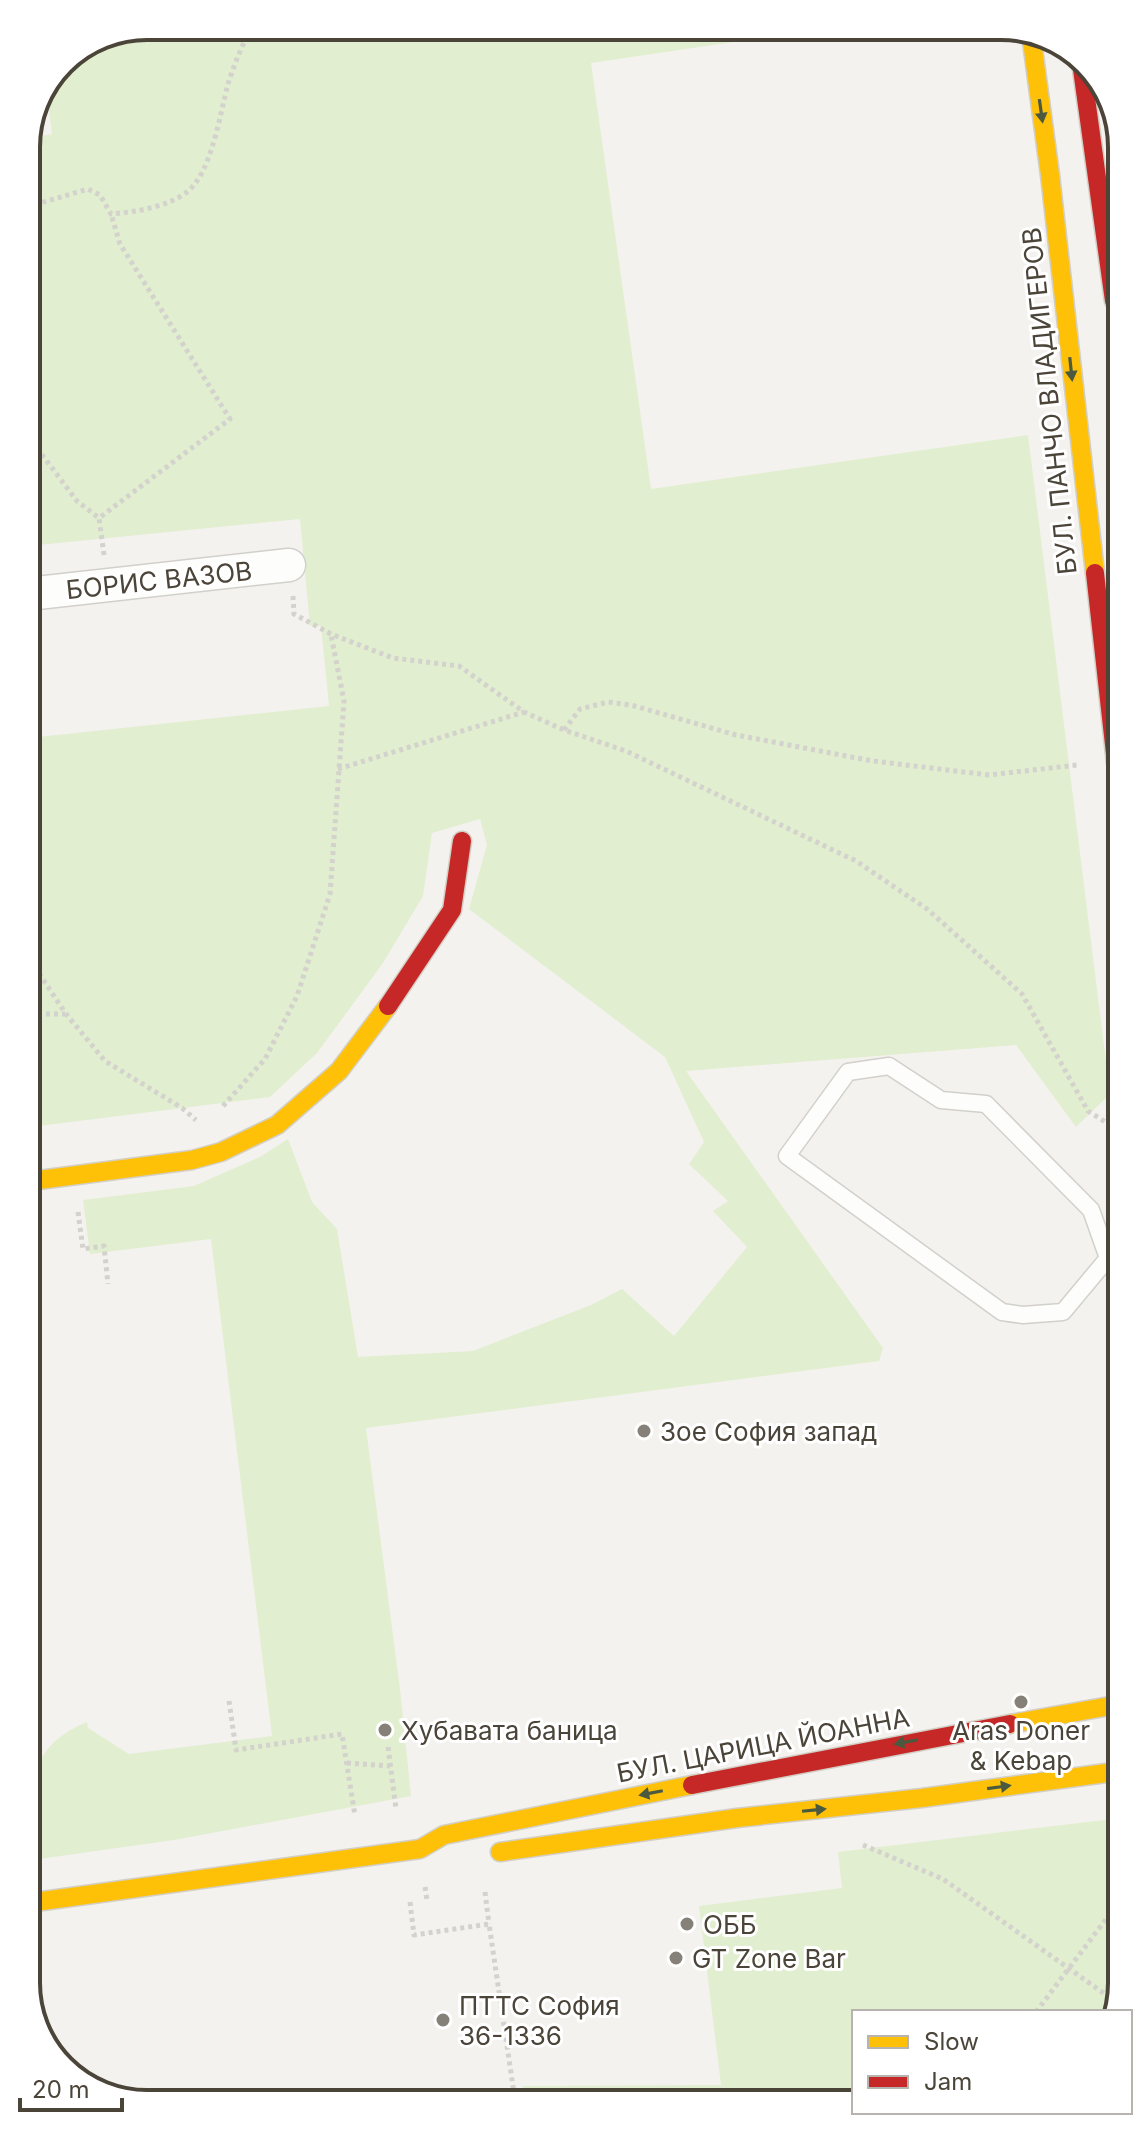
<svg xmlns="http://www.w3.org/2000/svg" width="1148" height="2130" viewBox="0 0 1148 2130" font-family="Inter,sans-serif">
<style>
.green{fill:#e1eecf}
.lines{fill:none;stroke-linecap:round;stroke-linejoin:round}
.lane-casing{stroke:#d2d0cb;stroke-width:19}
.street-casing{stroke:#d2d0cb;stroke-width:35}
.slow-casing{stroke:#d3cfc5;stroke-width:21}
.jam-casing{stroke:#d3cfc5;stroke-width:21}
.path{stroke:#d3d2cc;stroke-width:5;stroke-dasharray:4 4;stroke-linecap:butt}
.lane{stroke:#fdfdfc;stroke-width:16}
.street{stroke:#fdfdfc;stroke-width:32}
.slow{stroke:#ffc107;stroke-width:18}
.jam{stroke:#c62828;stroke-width:18}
.oneway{fill:#4b593e}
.poi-dot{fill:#868178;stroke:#fff;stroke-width:3}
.labels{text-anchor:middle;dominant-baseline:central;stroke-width:6;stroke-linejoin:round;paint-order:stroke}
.street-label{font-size:26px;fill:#4b4439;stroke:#fff}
.poi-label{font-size:26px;fill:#4b4439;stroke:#fff;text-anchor:start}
.rim{fill:none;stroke:#4b4439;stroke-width:4}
</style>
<rect width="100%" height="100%" fill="#f4f2ee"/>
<path class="green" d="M 147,26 L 842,26 L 591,63 L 651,489 L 1028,435 L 1110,1094 L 1076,1127 L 1016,1045 L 686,1071 L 883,1348 L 879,1361 L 366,1428 L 400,1689 L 411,1796 L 174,1840 L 39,1859 C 31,1799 20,1749 87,1722 L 88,1728 L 129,1754 L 272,1736 L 211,1239 L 90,1254 L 83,1200 L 194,1186 L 260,1157 L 288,1139 L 312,1202 L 337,1229 L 358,1357 L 473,1351 L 591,1305 L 622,1289 L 674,1336 L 747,1247 L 713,1211 L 728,1201 L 689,1164 L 704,1142 L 665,1057 L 469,909 L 487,845 L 480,819 L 432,833 L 423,896 L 383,963 L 317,1053 L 270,1097 L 31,1127 L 29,738 L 329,706 L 321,626 L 310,626 L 300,519 L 28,546 L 28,462 L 32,449 L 28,429 L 26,139 L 52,134 L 47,94 L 62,61 Z
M 1121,1818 L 1122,1984 L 1113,2012 L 854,2012 L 854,2097 L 525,2100 L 523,2086 L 721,2085 L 699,1906 L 842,1888 L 838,1852 Z"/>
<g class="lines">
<g class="lane-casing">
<path id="lane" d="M 1108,1258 L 1063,1312 L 1023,1315 L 1002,1312 L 787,1156 L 848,1072 L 889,1066 L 941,1100 L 986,1104 L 1091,1210 L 1108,1258 L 1118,1260"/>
</g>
<g class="street-casing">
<path id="street" d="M 28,594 L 289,565"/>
</g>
<g class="slow-casing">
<path id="slow" d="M 1031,34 L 1050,175 L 1095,573
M 31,1181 L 192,1160 L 221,1152 L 277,1125 L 339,1071 L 388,1006
M 1010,1724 L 1121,1704
M 500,1852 L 737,1818 L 922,1798 L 1121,1771
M 35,1902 L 420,1849 L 444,1835 L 692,1785"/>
</g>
<g class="jam-casing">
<path id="jam" d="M 1081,62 L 1114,301
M 1095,573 L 1116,763
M 388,1006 L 452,910 L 462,841
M 692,1785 L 1010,1724"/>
</g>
<path class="path" d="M 27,207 L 88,189 L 100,195 L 111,214 C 134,212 168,207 187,192 C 212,172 220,113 228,84 C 234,64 243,45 251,26
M 28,447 L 40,452 L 77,501 L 99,518
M 104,555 L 99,518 L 230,419 L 120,244 L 111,214
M 293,596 L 294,614 L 331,634 L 393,658 L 459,666 L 524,712 L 564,730 L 626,751 L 856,861 L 927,909 L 1022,994 L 1088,1111 L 1118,1130
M 564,730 L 580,709 L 608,702 L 631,705 L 736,735 L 873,761 L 989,775 L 1077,765
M 338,769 L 524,712
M 30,960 L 66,1014 L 105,1061 L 182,1108 L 196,1120
M 30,1014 L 65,1014
M 223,1106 L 265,1059 L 297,996 L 330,894 L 344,701 L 331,635
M 78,1212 L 83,1249 L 104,1246 L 108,1284
M 229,1701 L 236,1750 L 342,1734 L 355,1816
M 388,1747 L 396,1809
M 347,1763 L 390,1766
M 863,1845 L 943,1879 L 1116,2002
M 425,1887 L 427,1900
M 485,1892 L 489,1924
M 410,1902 L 414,1935 L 489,1924 L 515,2100
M 1036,2012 L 1122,1898"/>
<use href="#lane" class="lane"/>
<use href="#street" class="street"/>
<use href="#slow" class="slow"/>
<use href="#jam" class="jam"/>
</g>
<defs><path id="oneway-solid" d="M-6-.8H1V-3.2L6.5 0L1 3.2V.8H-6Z" transform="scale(2)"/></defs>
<g class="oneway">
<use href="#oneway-solid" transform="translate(1041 111) rotate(82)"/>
<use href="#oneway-solid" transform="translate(1071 369) rotate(84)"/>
<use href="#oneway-solid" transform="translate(906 1742) rotate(169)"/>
<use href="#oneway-solid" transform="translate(999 1787) rotate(-8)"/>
<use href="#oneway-solid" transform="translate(651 1793) rotate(169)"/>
<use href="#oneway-solid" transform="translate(814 1810) rotate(-6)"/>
</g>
<g class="poi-dot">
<circle cx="644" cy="1431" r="8"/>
<circle cx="1021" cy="1702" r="8"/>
<circle cx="385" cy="1730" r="8"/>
<circle cx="687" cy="1924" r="8"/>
<circle cx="676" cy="1958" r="8"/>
<circle cx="443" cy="2020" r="8"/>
</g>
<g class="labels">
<g class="street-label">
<text transform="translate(1049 401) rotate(-96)">БУЛ. ПАНЧО ВЛАДИГЕРОВ</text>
<text transform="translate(159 580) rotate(-6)">БОРИС ВАЗОВ</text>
<text transform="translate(763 1745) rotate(-11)">БУЛ. ЦАРИЦА ЙОАННА</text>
</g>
<g class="poi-label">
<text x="660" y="1431">Зое София запад</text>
<text x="401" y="1730">Хубавата баница</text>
<text x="1021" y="1730" text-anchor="middle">Aras Doner<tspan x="1021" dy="30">&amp; Kebap</tspan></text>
<text x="703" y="1924">ОББ</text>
<text x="692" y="1958">GT Zone Bar</text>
<text x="459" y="2005">ПТТС София<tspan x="459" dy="30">36-1336</tspan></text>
</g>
</g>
<path d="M0 0H1148V2130H0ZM147 40H1001A107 107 0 0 1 1108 147V1983A107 107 0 0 1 1001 2090H147A107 107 0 0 1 40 1983V147A107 107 0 0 1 147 40Z" fill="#fff" fill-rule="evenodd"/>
<path class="rim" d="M147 40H1001A107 107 0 0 1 1108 147V1983A107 107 0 0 1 1001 2090H147A107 107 0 0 1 40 1983V147A107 107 0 0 1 147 40Z"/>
<rect x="852" y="2010" width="280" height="104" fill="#ffffff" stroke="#b7b4b0" stroke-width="2"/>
<rect x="868" y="2036" width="40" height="12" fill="#ffc107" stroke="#b7b4b0" stroke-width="2"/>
<text x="924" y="2050" font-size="24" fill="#4b4439">Slow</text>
<rect x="868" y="2076" width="40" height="12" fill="#c62828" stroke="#b7b4b0" stroke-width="2"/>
<text x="924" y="2090" font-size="24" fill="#4b4439">Jam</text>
<path d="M20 2098v12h102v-12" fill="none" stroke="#4b4439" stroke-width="4"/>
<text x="32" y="2098" font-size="24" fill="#4b4439" stroke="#ffffff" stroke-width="6" paint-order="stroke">20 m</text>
</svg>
